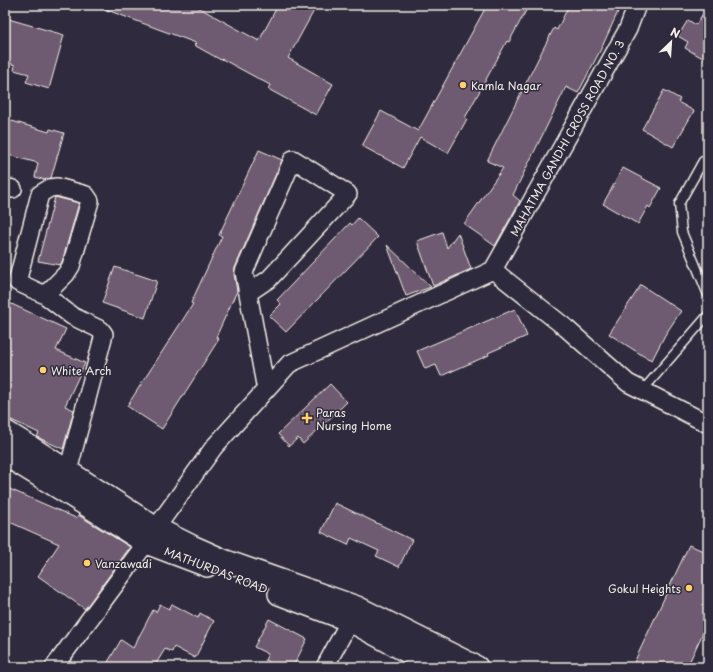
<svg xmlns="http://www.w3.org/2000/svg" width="713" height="672" viewBox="0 0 713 672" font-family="'Playpen Sans',sans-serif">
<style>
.building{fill:#6e5a71;stroke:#f4f1e8}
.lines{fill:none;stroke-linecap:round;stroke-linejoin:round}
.service-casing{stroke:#f4f1e8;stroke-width:11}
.minor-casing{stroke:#f4f1e8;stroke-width:20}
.tertiary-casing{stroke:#f4f1e8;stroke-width:24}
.service{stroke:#2f2a3d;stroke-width:8}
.minor{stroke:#2f2a3d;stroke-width:17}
.tertiary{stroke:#2f2a3d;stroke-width:21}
.poi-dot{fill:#ffd166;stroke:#2f2a3d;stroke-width:1.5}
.labels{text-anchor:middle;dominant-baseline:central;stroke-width:3;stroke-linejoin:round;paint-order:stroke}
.poi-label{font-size:11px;fill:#f4f1e8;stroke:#2f2a3d;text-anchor:start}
.street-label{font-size:11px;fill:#f4f1e8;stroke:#2f2a3d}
</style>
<rect width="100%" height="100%" fill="#2f2a3d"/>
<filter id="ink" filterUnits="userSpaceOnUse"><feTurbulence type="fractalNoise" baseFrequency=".025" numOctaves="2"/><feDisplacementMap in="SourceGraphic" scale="8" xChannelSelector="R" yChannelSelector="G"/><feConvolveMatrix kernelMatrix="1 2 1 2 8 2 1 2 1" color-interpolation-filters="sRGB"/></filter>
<g filter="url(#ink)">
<path class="building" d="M 100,5 L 194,5 L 259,41 L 278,5 L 317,5 L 288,58 L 333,84 L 316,115 L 268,89 L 270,85 L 222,59 L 221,60 L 194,45 L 196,43 L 99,7 Z
M 487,5 L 529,5 L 509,42 L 507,41 L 465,118 L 467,119 L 448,153 L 420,137 L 403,168 L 362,146 L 381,111 L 418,131 Z
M 569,5 L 621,5 L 602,47 L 578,93 L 566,87 L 513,195 L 520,201 L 495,246 L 464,224 L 503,168 L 487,161 L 543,49 L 554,28 L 557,30 Z
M 708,5 L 708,61 L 685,48 L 688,42 L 678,36 L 688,20 L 696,25 Z
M 5,18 L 64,35 L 49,89 L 26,82 L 29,74 L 14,70 L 15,65 L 5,62 Z
M 664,90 L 680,99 L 678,102 L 694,111 L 673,147 L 642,129 Z
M 5,119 L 49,132 L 50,129 L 64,133 L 51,178 L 45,180 L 35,177 L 38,163 L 5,154 Z
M 259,150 L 282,160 L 235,268 L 234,274 L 237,291 L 216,337 L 219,339 L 162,429 L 127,406 L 193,304 L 191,303 L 222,236 L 219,235 Z
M 623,168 L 661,188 L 650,208 L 648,206 L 638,224 L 603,204 Z
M 55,197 L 79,203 L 62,262 L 60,265 L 38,261 Z
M 358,218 L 378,237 L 286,332 L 269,316 L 281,304 L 277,300 L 350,223 L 352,225 Z
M 442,232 L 447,248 L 458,233 L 471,269 L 433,286 L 417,241 Z
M 387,245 L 431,287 L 406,296 Z
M 115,267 L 157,281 L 145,318 L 102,303 Z
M 641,285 L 681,311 L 665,335 L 652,360 L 645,357 L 609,334 Z
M 5,301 L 66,329 L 56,350 L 85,363 L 65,406 L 74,410 L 63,449 L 37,437 L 39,433 L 5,417 Z
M 515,309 L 527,336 L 488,353 L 489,355 L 441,376 L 436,365 L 425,369 L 417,351 Z
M 330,384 L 347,402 L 303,444 L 298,438 L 289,446 L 278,434 Z
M 5,487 L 76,518 L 78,515 L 130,547 L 85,609 L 38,576 L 59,544 L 5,520 Z
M 335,503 L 412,540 L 399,567 L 376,556 L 379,551 L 351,538 L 348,545 L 321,532 Z
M 689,545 L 708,553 L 708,622 L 687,667 L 632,667 Z
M 160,604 L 169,609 L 172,604 L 198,618 L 200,613 L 214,621 L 195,658 L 174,647 L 172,652 L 165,649 L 154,667 L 105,667 L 121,640 L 133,648 L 153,610 L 156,612 Z
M 269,619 L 307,639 L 293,667 L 278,667 L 265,660 L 268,654 L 254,647 Z"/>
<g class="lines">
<g class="service-casing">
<path id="service" d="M 708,162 L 703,161 L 679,204 L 682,232 L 708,295
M 643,390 L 708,315"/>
</g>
<g class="minor-casing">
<path id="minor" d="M 5,187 L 13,189
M 493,270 L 628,29 L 637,5
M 493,270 L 566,328 L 628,383 L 708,424
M 248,293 L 269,279 L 348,194 L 293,159 L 244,272 L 266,390
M 45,295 L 66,274 L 71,266 L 90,201 L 86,195 L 57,187 L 50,188 L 40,194 L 17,282 L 45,295 L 72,316 L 101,330 L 104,334 L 68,471 L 65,482
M 54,667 L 146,543 L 156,528 L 214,447 L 289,364 L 493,270
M 325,667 L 355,611"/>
</g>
<g class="tertiary-casing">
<path id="tertiary" d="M 5,431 L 31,447 L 156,528 L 192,546 L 226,561 L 357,607 L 477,667
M 5,455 L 62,490 L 146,543 L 207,566
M 279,594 L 350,621 L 435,667"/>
</g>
<use href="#service" class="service"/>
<use href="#minor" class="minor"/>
<use href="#tertiary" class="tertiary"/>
</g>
</g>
<g class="poi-dot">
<circle cx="463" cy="85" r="4"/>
<circle cx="43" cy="370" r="4"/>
<path d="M305 412h4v4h4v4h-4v4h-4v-4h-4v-4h4z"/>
<circle cx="87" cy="563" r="4"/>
<circle cx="689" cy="588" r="4"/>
</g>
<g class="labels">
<g class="poi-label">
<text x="471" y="85">Kamla Nagar</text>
<text x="51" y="370">White Arch</text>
<text x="316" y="412">Paras<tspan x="316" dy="13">Nursing Home</tspan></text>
<text x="95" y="563">Vanzawadi</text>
<text x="681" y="588" text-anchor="end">Gokul Heights</text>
</g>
<g class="street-label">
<text transform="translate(567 138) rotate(-61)">MAHATMA GANDHI CROSS ROAD NO. 3</text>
<text transform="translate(216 570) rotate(21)">MATHURDAS ROAD</text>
</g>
</g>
<rect width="713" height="672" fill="none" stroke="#2f2a3d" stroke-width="20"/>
<rect x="10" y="10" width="693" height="652" fill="none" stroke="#f4f1e8" stroke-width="1.5" filter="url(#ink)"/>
<g transform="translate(671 42) rotate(25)" stroke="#2f2a3d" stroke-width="3" paint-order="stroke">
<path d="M0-3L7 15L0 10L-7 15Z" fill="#f4f1e8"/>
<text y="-6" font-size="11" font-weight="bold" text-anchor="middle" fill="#f4f1e8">N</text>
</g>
</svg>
